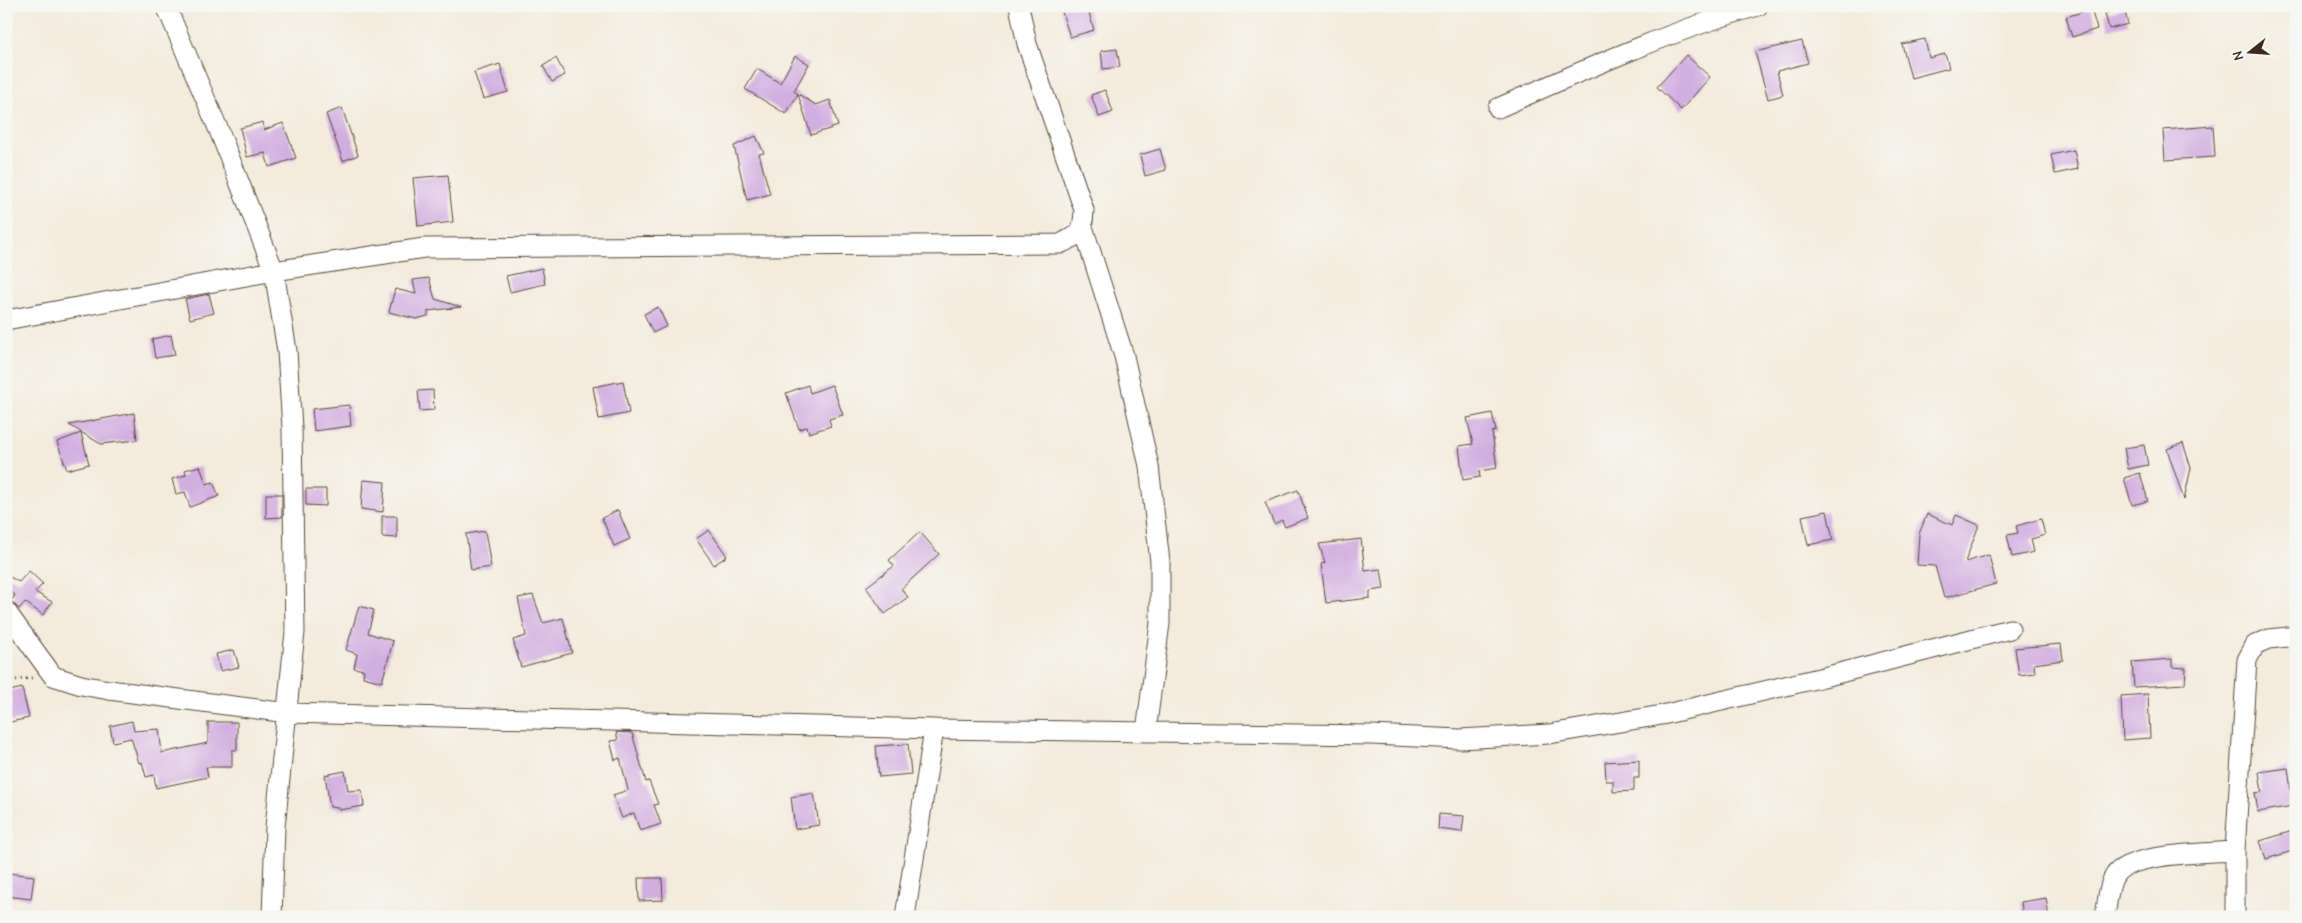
<svg xmlns="http://www.w3.org/2000/svg" width="2302" height="923" viewBox="0 0 2302 923" font-family="'Comic Neue',sans-serif">
<style>
.building{fill:#d2ade0}
.lines{fill:none;stroke-linecap:round;stroke-linejoin:round}
.street-casing{stroke:#57473a;stroke-width:21}
.path{stroke:#57473a;stroke-width:3;stroke-dasharray:1 4;stroke-linecap:butt}
.street{stroke:#fff;stroke-width:19}
</style>
<rect width="100%" height="100%" fill="#f6f6f2"/>
<filter id="ink" filterUnits="userSpaceOnUse"><feTurbulence type="fractalNoise" baseFrequency=".02" numOctaves="2"/><feDisplacementMap in="SourceGraphic" scale="10" xChannelSelector="R" yChannelSelector="G"/><feConvolveMatrix kernelMatrix="1 2 1 2 8 2 1 2 1" color-interpolation-filters="sRGB"/></filter>
<filter id="wash" filterUnits="userSpaceOnUse"><feTurbulence type="fractalNoise" baseFrequency=".0096" numOctaves="4" result="noise"/><feDisplacementMap in="SourceGraphic" scale="20" xChannelSelector="R" yChannelSelector="G"/><feGaussianBlur stdDeviation="1.12" result="paint"/><feColorMatrix in="noise" values="0 0 0 0 0 0 0 0 0 0 0 0 0 0 0 0 0 1.4 0 .05"/><feComposite in="paint" operator="in"/></filter>
<g filter="url(#wash)">
<rect width="100%" height="100%" fill="#f3ebdb"/>
<g id="blocks">
<path class="building" d="M 1071,6 L 1087,6 L 1094,30 L 1070,37 L 1061,9 Z
M 2124,8 L 2128,24 L 2109,29 L 2105,13 Z
M 2091,9 L 2097,29 L 2072,37 L 2066,17 Z
M 1925,39 L 1929,58 L 1945,54 L 1949,68 L 1911,78 L 1902,44 Z
M 1802,41 L 1808,63 L 1777,71 L 1783,95 L 1768,99 L 1755,52 Z
M 1117,49 L 1120,67 L 1103,69 L 1101,51 Z
M 1686,55 L 1710,77 L 1681,110 L 1657,87 Z
M 795,56 L 809,64 L 794,91 L 798,94 L 786,114 L 745,89 L 757,69 L 780,83 Z
M 556,58 L 565,75 L 552,82 L 543,66 Z
M 500,64 L 508,92 L 483,99 L 474,72 Z
M 1105,90 L 1113,112 L 1099,117 L 1091,95 Z
M 798,94 L 816,105 L 830,100 L 838,126 L 811,135 Z
M 342,108 L 358,155 L 343,161 L 326,114 Z
M 263,122 L 264,130 L 283,123 L 296,158 L 269,167 L 265,153 L 247,157 L 240,128 Z
M 2213,126 L 2215,157 L 2165,160 L 2163,130 Z
M 756,136 L 764,153 L 759,154 L 770,194 L 747,200 L 734,146 Z
M 1160,149 L 1166,170 L 1145,176 L 1140,155 Z
M 2074,150 L 2078,169 L 2055,174 L 2051,155 Z
M 448,175 L 453,222 L 418,226 L 413,178 Z
M 542,268 L 545,284 L 510,292 L 506,276 Z
M 429,278 L 435,299 L 461,307 L 428,311 L 428,316 L 416,319 L 389,312 L 395,289 L 416,294 L 413,280 Z
M 209,294 L 214,313 L 190,319 L 185,299 Z
M 658,307 L 667,326 L 653,333 L 644,314 Z
M 171,335 L 175,355 L 155,358 L 152,339 Z
M 623,381 L 629,413 L 599,419 L 593,387 Z
M 808,385 L 810,393 L 832,385 L 843,415 L 829,419 L 831,426 L 809,433 L 807,427 L 799,429 L 786,393 Z
M 433,390 L 434,410 L 420,411 L 418,391 Z
M 349,405 L 351,426 L 314,431 L 312,409 Z
M 134,413 L 137,440 L 101,444 L 69,425 Z
M 1492,413 L 1496,431 L 1492,432 L 1497,468 L 1479,471 L 1480,477 L 1463,480 L 1459,446 L 1473,444 L 1467,418 Z
M 81,433 L 89,464 L 67,470 L 57,442 Z
M 2183,443 L 2191,468 L 2184,500 L 2167,449 Z
M 2144,445 L 2148,465 L 2128,469 L 2124,448 Z
M 200,466 L 206,484 L 213,482 L 219,496 L 190,507 L 185,492 L 176,494 L 172,479 L 186,475 L 185,470 Z
M 2140,473 L 2148,501 L 2132,505 L 2124,478 Z
M 363,480 L 385,482 L 383,512 L 361,509 Z
M 306,489 L 326,489 L 326,506 L 306,505 Z
M 1298,490 L 1308,518 L 1285,527 L 1282,520 L 1274,524 L 1265,502 Z
M 266,494 L 282,494 L 282,517 L 266,518 Z
M 618,510 L 630,539 L 614,546 L 602,518 Z
M 1827,511 L 1833,540 L 1808,545 L 1802,516 Z
M 1927,514 L 1952,525 L 1956,515 L 1979,525 L 1965,562 L 1989,555 L 1996,584 L 1944,598 L 1935,566 L 1917,565 L 1919,534 Z
M 382,516 L 397,516 L 397,538 L 382,537 Z
M 2041,519 L 2045,535 L 2031,539 L 2034,552 L 2012,557 L 2007,535 L 2018,533 L 2016,526 Z
M 709,530 L 727,556 L 714,565 L 696,539 Z
M 485,531 L 491,567 L 471,570 L 466,534 Z
M 920,532 L 939,554 L 901,589 L 908,597 L 885,614 L 866,587 L 894,566 L 889,560 Z
M 1361,539 L 1365,571 L 1381,569 L 1384,589 L 1370,591 L 1370,598 L 1326,603 L 1321,564 L 1325,563 L 1319,544 Z
M 29,571 L 43,584 L 35,592 L 52,602 L 43,615 L 25,602 L 19,609 L 11,601 L 15,595 L 6,589 L 6,575 L 19,582 Z
M 533,595 L 543,623 L 563,618 L 572,653 L 521,667 L 513,640 L 526,636 L 518,598 Z
M 359,606 L 374,610 L 368,633 L 393,641 L 382,682 L 363,677 L 364,670 L 354,668 L 357,654 L 346,650 Z
M 2061,644 L 2063,660 L 2034,664 L 2035,673 L 2019,675 L 2015,648 Z
M 234,650 L 239,667 L 220,671 L 216,654 Z
M 2172,659 L 2172,667 L 2186,668 L 2185,684 L 2134,687 L 2132,662 Z
M 22,688 L 29,718 L 6,723 L 6,692 Z
M 2148,694 L 2150,738 L 2123,740 L 2121,696 Z
M 132,721 L 134,731 L 159,729 L 162,753 L 208,743 L 208,722 L 237,722 L 237,750 L 232,750 L 232,767 L 206,767 L 208,777 L 156,788 L 154,775 L 146,777 L 142,762 L 139,763 L 131,738 L 113,742 L 110,726 Z
M 616,732 L 632,733 L 646,782 L 649,781 L 658,804 L 654,805 L 661,824 L 640,831 L 634,813 L 622,818 L 613,795 L 628,790 L 620,758 L 615,760 L 610,741 L 618,740 Z
M 908,744 L 911,774 L 879,777 L 876,746 Z
M 1639,760 L 1639,778 L 1634,778 L 1634,791 L 1613,792 L 1613,781 L 1606,781 L 1605,762 Z
M 2288,768 L 2293,806 L 2258,812 L 2255,793 L 2262,792 L 2259,772 Z
M 345,771 L 348,791 L 362,790 L 364,806 L 339,810 L 339,808 L 330,807 L 325,775 Z
M 814,793 L 819,825 L 795,829 L 791,797 Z
M 1439,814 L 1464,816 L 1462,832 L 1438,829 Z
M 2296,830 L 2296,850 L 2266,859 L 2260,841 Z
M 8,873 L 34,876 L 31,899 L 6,896 Z
M 638,878 L 662,878 L 663,900 L 639,901 Z
M 2046,898 L 2049,917 L 2023,917 L 2021,902 Z"/>
</g>
</g>
<g filter="url(#ink)">
<use href="#blocks" fill-opacity="0" stroke="#57473a" stroke-width="1"/>
<g class="lines">
<g class="street-casing">
<path id="street" d="M 166,6 L 220,133 L 274,271 L 287,351 L 292,428 L 295,632 L 275,827 L 272,917
M 1498,108 C 1582,71 1669,31 1758,6
M 1083,227 L 1124,356 L 1149,466 L 1160,562 L 1160,623 L 1146,732
M 6,320 L 274,271 L 424,248 L 1060,244 C 1080,234 1083,233 1084,210 L 1027,44 L 1019,6
M 6,611 L 53,676 L 81,685 L 109,690 L 288,713 L 934,729 L 1371,735 L 1460,739 L 1549,734 L 1662,715 L 1832,675 L 2010,629
M 905,917 L 934,729
M 2105,917 C 2107,905 2108,885 2115,875 C 2129,853 2209,853 2235,851
M 2235,917 L 2235,851 L 2247,660 L 2255,645 L 2269,639 L 2296,636"/>
</g>
<path class="path" d="M 6,681 L 32,678"/>
<use href="#street" class="street"/>
</g>
</g>
<rect width="2302" height="923" fill="none" stroke="#f6f6f2" stroke-width="25"/>
<g transform="translate(2250 52) rotate(253)" stroke="#f6f6f2" stroke-width="4" paint-order="stroke">
<path d="M0-4L9 19L0 12L-9 19Z" fill="#3b2a1e"/>
<text y="-8" font-size="14" font-weight="bold" text-anchor="middle" fill="#3b2a1e">N</text>
</g>
</svg>
